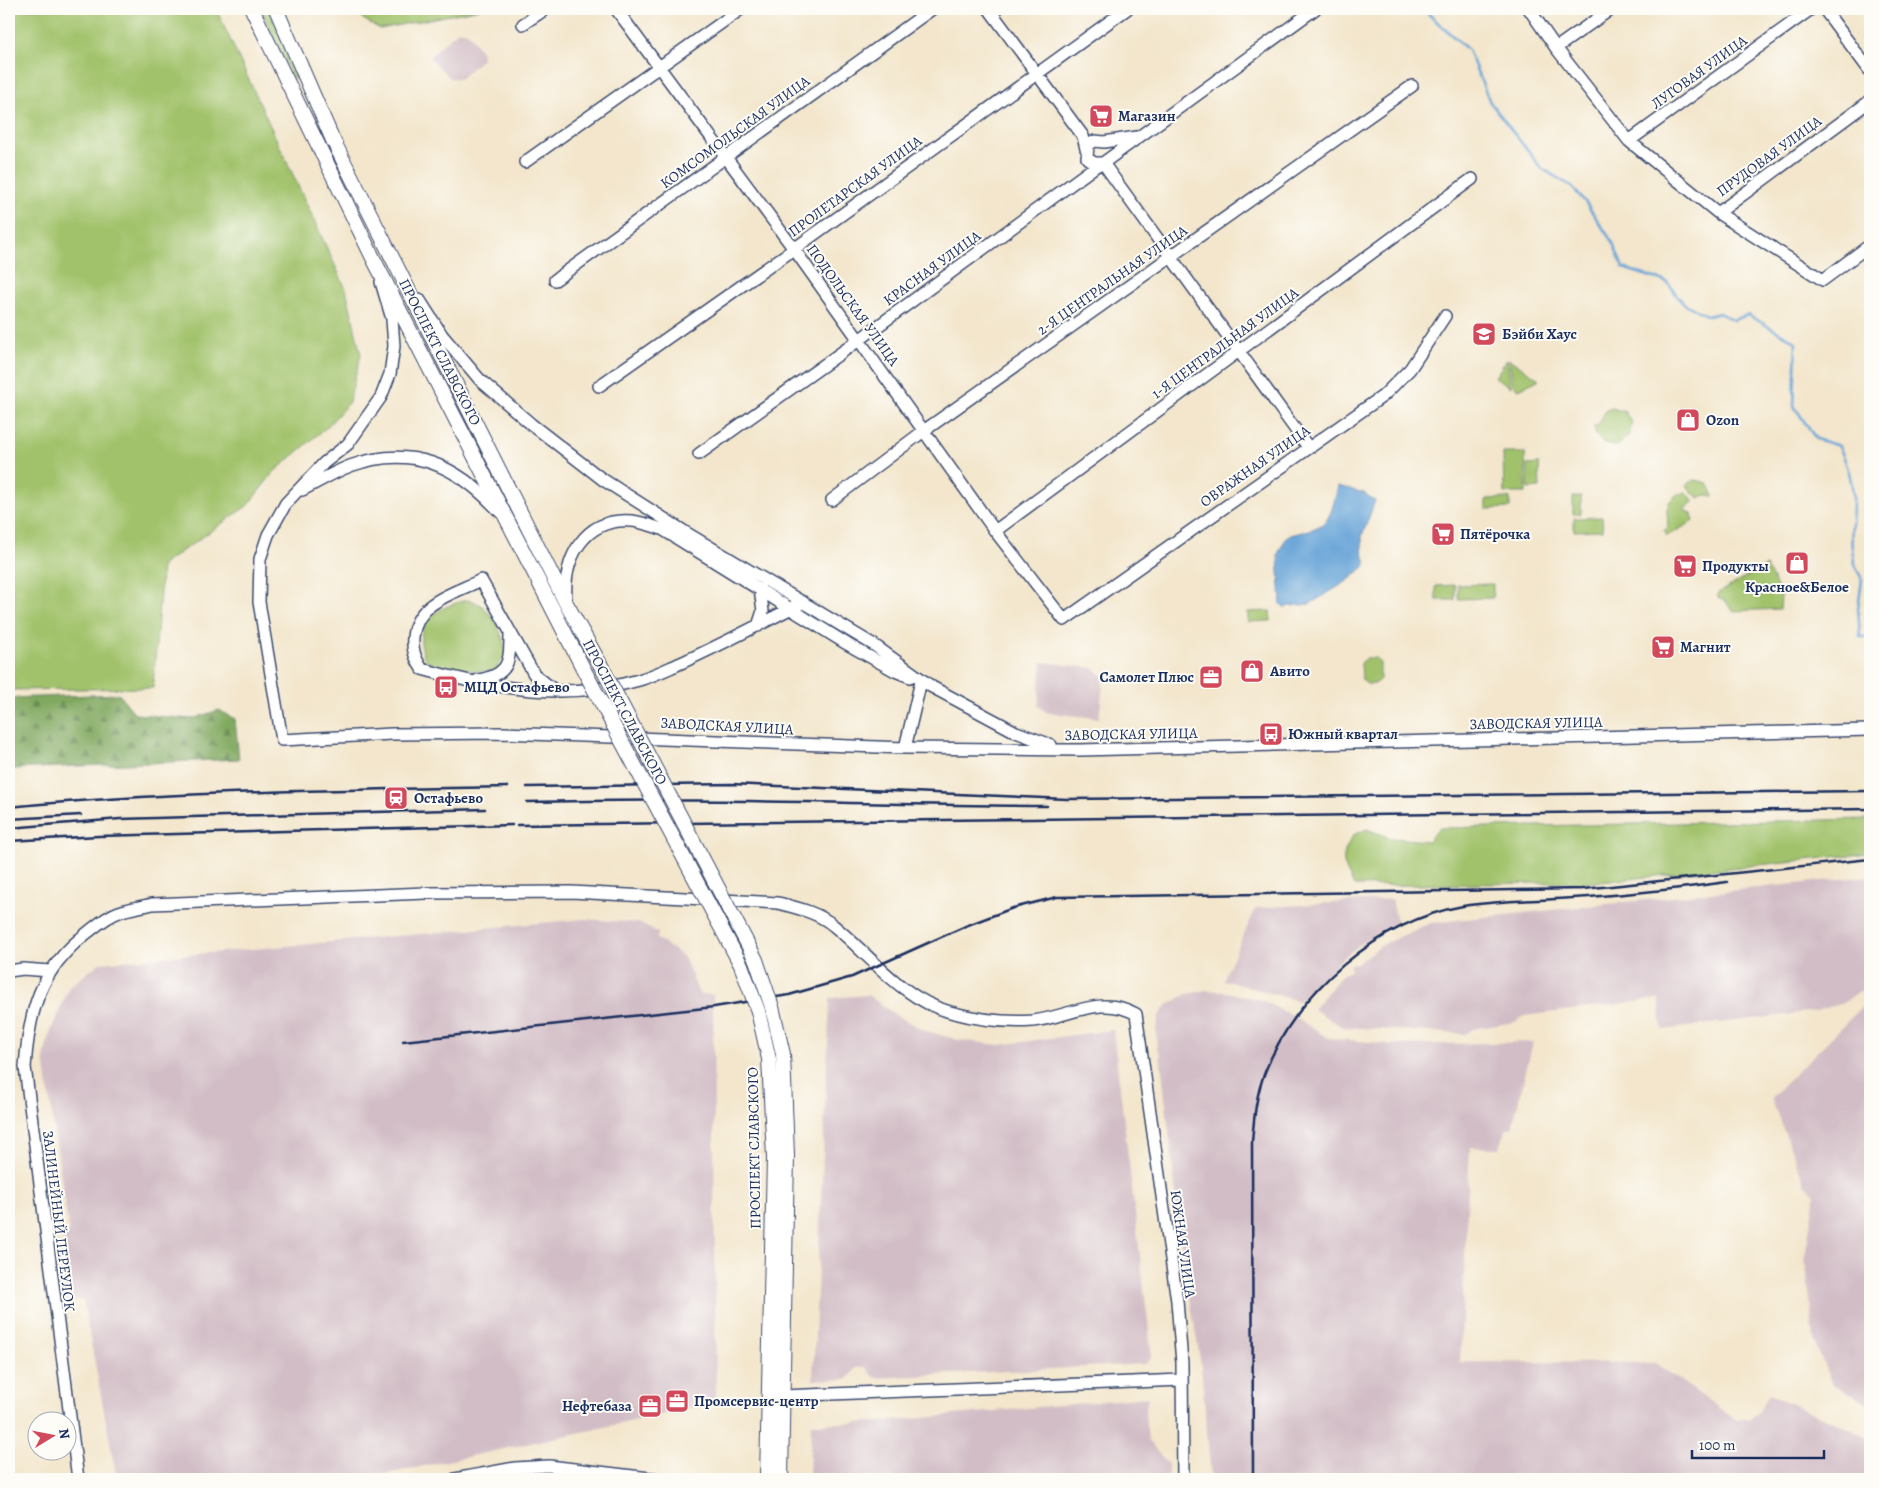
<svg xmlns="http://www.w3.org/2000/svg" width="1879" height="1488" viewBox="0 0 1879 1488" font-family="Alegreya,serif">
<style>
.industrial{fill:#d2bdc6}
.green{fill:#a1c26b;stroke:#5e7864}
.forest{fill:url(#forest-firs);stroke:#4e6c5e}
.water{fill:#67a4d8;stroke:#416a9b}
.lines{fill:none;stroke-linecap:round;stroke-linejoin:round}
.stream{stroke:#67a4d8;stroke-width:2.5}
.minor-casing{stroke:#3b4a6e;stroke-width:14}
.major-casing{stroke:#3b4a6e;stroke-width:16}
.minor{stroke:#fff;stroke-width:11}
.major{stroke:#fff;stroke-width:14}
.rail{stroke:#1b2f5e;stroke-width:2.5}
.major-bridge-casing{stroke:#3b4a6e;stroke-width:16;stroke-linecap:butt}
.major-bridge{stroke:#fff;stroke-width:14}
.labels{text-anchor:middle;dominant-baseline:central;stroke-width:4;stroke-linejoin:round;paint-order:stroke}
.street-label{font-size:15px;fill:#1b2f5e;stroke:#fdfcf7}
.poi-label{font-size:15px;font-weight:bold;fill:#1b2f5e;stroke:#fdfcf7;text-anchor:start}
</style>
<defs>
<pattern id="forest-firs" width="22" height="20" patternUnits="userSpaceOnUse" patternTransform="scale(1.25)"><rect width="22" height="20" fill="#80a85f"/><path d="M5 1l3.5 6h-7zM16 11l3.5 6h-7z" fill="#688952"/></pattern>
</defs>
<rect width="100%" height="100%" fill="#fdfcf7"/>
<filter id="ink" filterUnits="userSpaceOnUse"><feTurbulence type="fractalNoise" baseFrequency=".02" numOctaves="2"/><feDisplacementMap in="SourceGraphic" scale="10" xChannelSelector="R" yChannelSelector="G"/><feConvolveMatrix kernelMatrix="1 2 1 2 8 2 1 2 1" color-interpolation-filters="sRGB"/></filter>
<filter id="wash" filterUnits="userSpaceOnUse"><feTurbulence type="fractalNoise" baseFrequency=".0096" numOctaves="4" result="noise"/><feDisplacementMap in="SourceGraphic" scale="20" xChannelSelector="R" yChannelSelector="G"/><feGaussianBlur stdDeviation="1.12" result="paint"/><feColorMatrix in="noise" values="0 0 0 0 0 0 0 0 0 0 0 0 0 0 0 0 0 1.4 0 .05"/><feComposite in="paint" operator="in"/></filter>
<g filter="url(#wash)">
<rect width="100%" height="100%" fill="#f3e6cc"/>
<path class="industrial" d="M 459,30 L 468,32 L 481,51 L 482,59 L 460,79 L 450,78 L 429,57 Z
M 1042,662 L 1093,668 L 1104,677 L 1099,718 L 1048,713 L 1038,706 Z
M 1870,876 L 1870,984 L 1843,1003 L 1816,1011 L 1662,1030 L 1659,999 L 1524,1016 L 1515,1022 L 1473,1029 L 1466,1034 L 1342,1027 L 1313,1009 L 1342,975 L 1350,971 L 1350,964 L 1358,963 L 1382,945 L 1430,923 Z
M 1392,899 L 1397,922 L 1369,938 L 1344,957 L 1299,1001 L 1223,980 L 1256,908 Z
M 584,919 L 639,923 L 658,933 L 657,939 L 684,957 L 699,994 L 713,995 L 716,1403 L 364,1479 L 117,1479 L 83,1301 L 61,1297 L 67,1271 L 63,1234 L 69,1233 L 44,1059 L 48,1038 L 69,987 L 100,963 Z
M 1207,990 L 1226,992 L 1261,1000 L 1293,1016 L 1328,1038 L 1398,1045 L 1533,1042 L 1512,1128 L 1505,1130 L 1499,1148 L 1470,1147 L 1460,1362 L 1655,1363 L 1736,1420 L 1751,1418 L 1759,1412 L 1769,1394 L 1870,1438 L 1870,1479 L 1211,1479 L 1201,1365 L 1184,1262 L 1186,1258 L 1185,1249 L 1182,1247 L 1160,1053 L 1157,1048 L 1156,1028 L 1160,1014 L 1166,1006 L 1187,994 Z
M 868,995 L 897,1016 L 923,1030 L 958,1040 L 999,1045 L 1113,1030 L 1152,1356 L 1145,1364 L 875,1378 L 865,1367 L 856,1368 L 848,1379 L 813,1380 L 830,998 Z
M 1870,999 L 1870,1405 L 1832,1385 L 1814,1340 L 1805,1257 L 1815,1194 L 1805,1185 L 1771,1098 Z
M 1148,1397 L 1145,1413 L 1148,1440 L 1168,1464 L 1168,1479 L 809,1479 L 811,1424 L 878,1422 Z"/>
<path class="green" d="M 9,9 L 216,9 L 346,289 L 361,355 L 349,402 L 328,426 L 274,472 L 247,506 L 162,565 L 153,688 L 9,690 Z
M 261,9 L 270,9 L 293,64 L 296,79 L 292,77 Z
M 358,9 L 480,9 L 380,29 L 363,19 Z
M 1507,359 L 1511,387 L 1495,377 Z
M 1509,359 L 1539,379 L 1538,380 L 1519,389 L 1513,385 Z
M 1613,408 L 1625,412 L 1632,423 L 1629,435 L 1617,446 L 1602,442 L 1596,435 L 1594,426 L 1598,425 L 1606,410 Z
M 1503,453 L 1525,453 L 1526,493 L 1504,493 Z
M 1539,464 L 1540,488 L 1528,489 L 1527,465 Z
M 1695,480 L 1708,483 L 1714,496 L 1707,495 L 1698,498 L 1686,485 Z
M 1686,492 L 1694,501 L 1684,510 L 1692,514 L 1694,521 L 1667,536 L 1664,530 L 1668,528 L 1667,511 L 1669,502 L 1676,495 Z
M 1573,497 L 1581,497 L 1581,514 L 1573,514 Z
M 1510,498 L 1510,508 L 1486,509 L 1486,499 Z
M 1602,517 L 1603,530 L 1574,531 L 1574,518 Z
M 1766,566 L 1781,594 L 1780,609 L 1733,611 L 1725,601 L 1718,598 L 1718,593 Z
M 1493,584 L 1493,598 L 1458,599 L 1458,585 Z
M 1455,585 L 1455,600 L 1436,600 L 1436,586 Z
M 466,600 C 490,601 503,634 507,654 L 497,668 L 491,671 C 479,672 435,669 427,661 C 423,656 422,649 421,643 C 419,616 444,606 466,600 Z
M 1270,611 L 1271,621 L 1248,622 L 1248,612 Z
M 1366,658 L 1376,658 L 1380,663 L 1380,679 L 1375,684 L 1367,684 L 1362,680 L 1361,663 Z
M 1870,819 L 1870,853 L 1600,882 L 1354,886 C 1342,861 1339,860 1353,835 L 1367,829 L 1390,838 L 1428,841 L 1439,828 Z"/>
<path class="forest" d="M 119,694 L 135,714 L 192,719 L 219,710 L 235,719 L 239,759 L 13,769 L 9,775 L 9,698 Z"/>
<path class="water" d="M 1338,486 L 1364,493 L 1375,501 L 1362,536 L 1362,549 L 1366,565 L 1349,580 L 1310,604 L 1284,607 L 1281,604 L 1278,554 L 1287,536 C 1328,525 1328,528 1338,486 Z"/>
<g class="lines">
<path class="stream" d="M 1423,9 L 1468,50 L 1490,102 L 1541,168 L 1571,186 L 1586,203 L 1613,243 L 1623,268 L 1667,282 L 1683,303 L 1708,316 L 1719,313 L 1733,320 L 1748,315 L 1796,342 L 1794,406 L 1816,439 L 1839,446 C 1846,461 1852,478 1853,495 C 1854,524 1845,552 1862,579 L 1858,608 L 1860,637 L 1870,637"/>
</g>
</g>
<g filter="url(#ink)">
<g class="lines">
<g class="minor-casing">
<path id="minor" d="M 616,9 L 794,249 L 995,531 L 1064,620 L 1383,396 L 1410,369 L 1445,316
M 989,9 L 1083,136 L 1086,149
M 1529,9 L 1556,48 L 1629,141 L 1718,213 L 1870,101
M 1824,9 L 1870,71
M 523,24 L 546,9
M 1556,48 L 1611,9
M 1137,137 L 1104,142 L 1095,141 L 1088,145 L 1087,158 L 1094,163 L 1103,163 L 1315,9
M 1629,141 L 1811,9
M 525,162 L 741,9
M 1103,163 L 1308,447
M 1718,213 L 1823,280 L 1870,245
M 555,280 L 932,9
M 381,282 L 392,319 L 394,346 L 390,374 L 381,397 L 348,444 L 324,463 L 286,503 L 268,535 L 260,559 L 259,602 L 282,740 L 392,734 L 503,733 L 905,748 L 1080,750 L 1870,730
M 419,299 L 442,335 L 480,380 L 531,424 L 602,479 L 685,532 L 874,645 L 932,687 L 1016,732 L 1051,745
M 599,386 L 794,249 L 1127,9
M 699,454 L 859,340 L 1100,163
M 302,490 C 318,482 334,472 350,466 C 412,444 457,465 499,511
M 832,500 L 925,430 L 1412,86
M 995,531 L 1472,179
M 566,599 C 563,559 584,517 632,521 C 642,522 652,526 662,529 L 847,644 L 895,671 L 910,677
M 758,626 L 763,611 L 760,589
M 478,680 C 510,675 510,661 510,633
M 555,691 L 534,674 L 481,580 C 453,594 417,601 413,637 C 412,650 415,658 422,669 C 491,689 569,701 639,680 C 653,676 667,669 681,663 C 723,644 763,623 803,602
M 905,748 L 921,681
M 9,971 L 23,969 L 50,971
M 782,1396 L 1182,1380
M 78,1479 L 25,1067 C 29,1011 40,969 87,933 C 96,926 107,916 119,912 C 129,908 142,907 152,904 L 426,893 L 571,892 L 778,903 C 798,908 819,913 834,926 C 871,956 902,999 950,1012 C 976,1019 1005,1023 1033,1021 C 1068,1017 1102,994 1136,1014 L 1177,1301 L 1182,1363 L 1183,1479
M 455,1479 L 515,1468 L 549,1466 L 658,1479"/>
</g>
<g class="major-casing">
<path id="major" d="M 252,9 L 373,258 L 585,672
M 276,9 L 332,138 L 567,605 L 600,664
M 772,1007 L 783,1054 L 787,1155 L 781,1479
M 758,1011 L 769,1059 L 774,1158 L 767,1479"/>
</g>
<use href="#minor" class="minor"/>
<use href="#major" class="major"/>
<path class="rail" d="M 527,787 L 732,784 L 1067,799 L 1870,791
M 527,802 C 701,797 874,805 1047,806
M 9,807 C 175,791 341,790 508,787
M 9,819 L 81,815
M 517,825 L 1870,809
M 9,828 L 120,819 L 485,809
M 9,841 L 99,836 L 512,825
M 403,1041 L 714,1007 L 789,995 L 852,977 L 968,925 L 1013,908 L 1057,897 L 1583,889 L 1870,859
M 1253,1479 L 1252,1142 C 1254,1118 1256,1094 1265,1072 C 1296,992 1378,921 1463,906 C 1499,900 1536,901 1572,898 C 1624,895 1676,889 1727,882"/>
<g class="major-bridge-casing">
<path id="major-bridge" d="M 600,664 L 756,960 L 772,1007
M 585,672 L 741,965 L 758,1011"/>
</g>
<use href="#major-bridge" class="major-bridge"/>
</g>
</g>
<defs>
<g id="supermarket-square" transform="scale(1.25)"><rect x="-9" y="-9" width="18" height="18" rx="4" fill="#d1495b" stroke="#fdfcf7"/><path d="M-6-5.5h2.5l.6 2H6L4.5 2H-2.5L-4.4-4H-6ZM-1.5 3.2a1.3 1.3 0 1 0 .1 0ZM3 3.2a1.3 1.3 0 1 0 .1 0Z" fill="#fff"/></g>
<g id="school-square" transform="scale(1.25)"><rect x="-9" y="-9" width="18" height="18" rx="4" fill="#d1495b" stroke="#fdfcf7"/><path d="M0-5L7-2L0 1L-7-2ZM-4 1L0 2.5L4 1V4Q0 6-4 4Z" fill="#fff"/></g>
<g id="shop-square" transform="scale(1.25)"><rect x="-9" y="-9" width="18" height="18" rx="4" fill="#d1495b" stroke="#fdfcf7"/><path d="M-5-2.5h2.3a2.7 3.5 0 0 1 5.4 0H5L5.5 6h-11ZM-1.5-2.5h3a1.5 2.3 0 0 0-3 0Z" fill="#fff"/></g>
<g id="office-square" transform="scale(1.25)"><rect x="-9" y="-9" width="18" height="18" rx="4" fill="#d1495b" stroke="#fdfcf7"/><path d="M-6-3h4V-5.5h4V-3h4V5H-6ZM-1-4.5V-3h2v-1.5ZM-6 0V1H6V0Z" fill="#fff"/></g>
<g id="bus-square" transform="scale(1.25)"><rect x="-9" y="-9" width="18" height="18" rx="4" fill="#d1495b" stroke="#fdfcf7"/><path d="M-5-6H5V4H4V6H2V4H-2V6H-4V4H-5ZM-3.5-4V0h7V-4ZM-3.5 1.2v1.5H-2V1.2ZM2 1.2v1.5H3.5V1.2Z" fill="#fff"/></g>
<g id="station-square" transform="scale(1.25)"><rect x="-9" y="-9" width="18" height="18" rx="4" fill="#d1495b" stroke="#fdfcf7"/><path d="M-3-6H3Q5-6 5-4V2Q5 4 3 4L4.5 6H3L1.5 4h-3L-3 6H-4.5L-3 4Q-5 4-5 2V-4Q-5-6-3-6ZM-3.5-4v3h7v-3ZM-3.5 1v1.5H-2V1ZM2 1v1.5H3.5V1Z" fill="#fff"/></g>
</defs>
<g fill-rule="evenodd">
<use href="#supermarket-square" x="1101" y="116"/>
<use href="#school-square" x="1484" y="334"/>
<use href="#shop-square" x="1688" y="420"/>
<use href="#supermarket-square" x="1443" y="534"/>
<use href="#shop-square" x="1797" y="563"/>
<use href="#supermarket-square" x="1685" y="566"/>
<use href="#supermarket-square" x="1663" y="647"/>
<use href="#shop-square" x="1252" y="671"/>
<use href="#office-square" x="1211" y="677"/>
<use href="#bus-square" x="446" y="687"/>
<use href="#bus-square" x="1271" y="734"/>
<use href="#station-square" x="396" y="798"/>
<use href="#office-square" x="677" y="1401"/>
<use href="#office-square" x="650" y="1406"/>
</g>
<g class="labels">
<g class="street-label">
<text transform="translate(1699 72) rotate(-36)">ЛУГОВАЯ УЛИЦА</text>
<text transform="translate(735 132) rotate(-36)">КОМСОМОЛЬСКАЯ УЛИЦА</text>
<text transform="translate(1769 156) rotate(-36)">ПРУДОВАЯ УЛИЦА</text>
<text transform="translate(855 186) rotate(-36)">ПРОЛЕТАРСКАЯ УЛИЦА</text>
<text transform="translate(932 268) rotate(-36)">КРАСНАЯ УЛИЦА</text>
<text transform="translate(1112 280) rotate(-35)">2-Я ЦЕНТРАЛЬНАЯ УЛИЦА</text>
<text transform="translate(853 305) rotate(54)">ПОДОЛЬСКАЯ УЛИЦА</text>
<text transform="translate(1225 343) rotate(-36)">1-Я ЦЕНТРАЛЬНАЯ УЛИЦА</text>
<text transform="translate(440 352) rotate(63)">ПРОСПЕКТ СЛАВСКОГО</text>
<text transform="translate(1255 466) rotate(-35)">ОВРАЖНАЯ УЛИЦА</text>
<text transform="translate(625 712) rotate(62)">ПРОСПЕКТ СЛАВСКОГО</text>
<text transform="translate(1536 723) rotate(-1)">ЗАВОДСКАЯ УЛИЦА</text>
<text transform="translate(727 726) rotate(3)">ЗАВОДСКАЯ УЛИЦА</text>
<text transform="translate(1131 734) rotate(-1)">ЗАВОДСКАЯ УЛИЦА</text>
<text transform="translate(754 1148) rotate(-91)">ПРОСПЕКТ СЛАВСКОГО</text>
<text transform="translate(59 1221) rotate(83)">ЗАЛИНЕЙНЫЙ ПЕРЕУЛОК</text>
<text transform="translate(1183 1244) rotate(82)">ЮЖНАЯ УЛИЦА</text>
</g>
<g class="poi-label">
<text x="1118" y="116">Магазин</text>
<text x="1502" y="334">Бэйби Хаус</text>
<text x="1706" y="420">Ozon</text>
<text x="1460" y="534">Пятёрочка</text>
<text x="1702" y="566">Продукты</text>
<text x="1797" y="587" text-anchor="middle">Красное&amp;Белое</text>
<text x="1680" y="647">Магнит</text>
<text x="1270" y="671">Авито</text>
<text x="1194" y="677" text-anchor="end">Самолет Плюс</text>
<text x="464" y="687">МЦД Остафьево</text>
<text x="1288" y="734">Южный квартал</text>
<text x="414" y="798">Остафьево</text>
<text x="694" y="1401">Промсервис-центр</text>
<text x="632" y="1406" text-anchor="end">Нефтебаза</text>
</g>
</g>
<rect width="1879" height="1488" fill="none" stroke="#fdfcf7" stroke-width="30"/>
<g transform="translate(52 1436) rotate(80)"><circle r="24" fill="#fdfcf7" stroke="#a3aaba"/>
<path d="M0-4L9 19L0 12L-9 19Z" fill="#d1495b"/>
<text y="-8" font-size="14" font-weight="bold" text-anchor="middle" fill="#1b2f5e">N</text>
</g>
<path d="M1692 1450v8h132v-8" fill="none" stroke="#1b2f5e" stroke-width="2.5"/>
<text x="1699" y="1450" font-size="15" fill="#1b2f5e" stroke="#fdfcf7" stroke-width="4" paint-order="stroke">100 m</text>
</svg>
